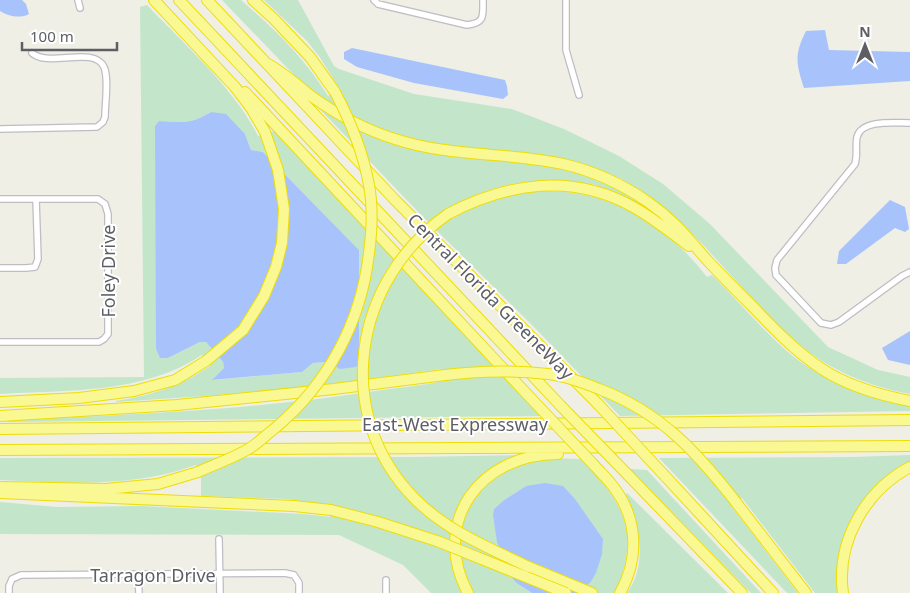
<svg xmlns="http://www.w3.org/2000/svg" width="910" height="593" viewBox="0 0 910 593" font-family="'Noto Sans',sans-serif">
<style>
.green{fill:#c3e6cb;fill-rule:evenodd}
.water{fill:#a8c3fc}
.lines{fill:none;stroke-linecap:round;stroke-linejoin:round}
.minor-casing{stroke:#bdbdc3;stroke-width:8}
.motorway-casing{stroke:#eddd07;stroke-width:12}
.minor{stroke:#fff;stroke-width:5.5}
.motorway{stroke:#faf892;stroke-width:10}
.motorway-bridge-casing{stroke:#eddd07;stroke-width:12;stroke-linecap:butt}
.motorway-bridge{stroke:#faf892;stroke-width:10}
.labels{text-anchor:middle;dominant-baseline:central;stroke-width:4;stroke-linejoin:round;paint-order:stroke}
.street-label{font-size:18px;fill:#5d5f65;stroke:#fff}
</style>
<rect width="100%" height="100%" fill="#efefe5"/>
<path class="green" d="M 222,0 L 241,0 C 277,32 302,55 328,96 L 339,88 L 319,56 L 307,41 L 264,0 L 298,0 L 334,66 L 339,69 L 414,94 L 512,109 L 564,129 L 619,156 L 663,184 L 710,224 L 828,347 L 878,370 L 910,377 L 910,394 C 871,387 831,371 800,345 C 756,309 723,262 681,223 C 663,205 641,192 620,178 L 411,141 L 359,121 L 326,101 L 296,77 Z
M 147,5 C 184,44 234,88 258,136 L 274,131 L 418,282 L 542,416 L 7,422 L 7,420 C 128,415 249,410 369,392 C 394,388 420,386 444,381 L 442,369 L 300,388 L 205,396 L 116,402 L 116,401 C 152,395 179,387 210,366 L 202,355 C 143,394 68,390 0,394 L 0,378 L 144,377 L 140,7 ZM 211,112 L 245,134 L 251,150 L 263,152 L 359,250 L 327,362 L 313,363 L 302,372 L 213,380 L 224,368 L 223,362 L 206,342 L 200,342 L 168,358 L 160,121 C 184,122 189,125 211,112 Z
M 315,104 L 374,134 L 530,161 L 591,174 L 646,204 L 644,208 L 597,188 L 597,185 C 537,177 499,179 446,210 L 452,219 C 472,204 498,196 522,193 C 599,183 660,217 707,277 L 712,275 C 738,300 760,328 788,352 C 822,381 866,397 910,406 L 910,411 L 620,416 L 534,327 L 423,217 Z
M 520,455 L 520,457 L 497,467 L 456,522 L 466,593 L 431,593 L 403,565 L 339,535 L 0,534 L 0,502 L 57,507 L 140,506 L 304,514 L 330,517 L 332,505 L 285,499 L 201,496 L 201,478 L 196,465 C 133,488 67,483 0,480 L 0,458 L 416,457 Z
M 910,455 L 910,464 L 860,510 L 840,593 L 815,593 L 742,498 L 731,506 L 798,593 L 787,593 L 659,458 L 852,457 Z
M 542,458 L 582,459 C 625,505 640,532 616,593 L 576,593 L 590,583 L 526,486 L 504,500 L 494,509 L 518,584 L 532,593 L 473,593 L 459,561 L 460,526 L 472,498 L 500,472 Z
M 630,469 L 647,470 L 761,593 L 751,593 Z
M 627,493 L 728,593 L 627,593 C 648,564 640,524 625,495 Z"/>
<path class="water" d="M 0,0 L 22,0 L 26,4 L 29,14 C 20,19 8,16 0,11 Z
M 825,30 L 829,50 L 910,52 L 910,81 L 804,88 C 796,63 794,55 806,31 Z
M 352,48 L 505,80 L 507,86 L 508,95 L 503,99 L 414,83 L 357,67 L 344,59 L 344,52 Z
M 211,112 L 226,114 L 245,134 L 251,150 L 263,152 L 359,250 L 359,362 L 356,367 L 340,369 L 327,362 L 313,363 L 302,372 L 212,380 L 224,368 L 223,362 L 206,342 L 200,342 L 168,358 L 160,358 L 156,349 L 155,126 L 159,121 C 184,122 189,125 211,112 Z
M 890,200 L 905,207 L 909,229 L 905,232 L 895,228 L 846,264 L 837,264 L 839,251 Z
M 910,331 L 910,365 L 888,360 L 882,348 Z
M 545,483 L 563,486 L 575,499 L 603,539 L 602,554 L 596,573 L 590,583 L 576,593 L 532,593 L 518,584 L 513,579 L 497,542 L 493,515 L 494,509 L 504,500 L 526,486 Z"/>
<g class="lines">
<g class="minor-casing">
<path id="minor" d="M 78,0 L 80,8
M 374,0 L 378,4 L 467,25 C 485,23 483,16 483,0
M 566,0 L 566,50 L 579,95
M 910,123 C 895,123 862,119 857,137 C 855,146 858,154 855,164 L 777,260 L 775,268 L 776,275 L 821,323 L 831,325 L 839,322 L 902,276 L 910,272
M 0,129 L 97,127 L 103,122 L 105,117 C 105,104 109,78 104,67 C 94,45 48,68 32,53
M 0,199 L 98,199 L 105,204 L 108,214 L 108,334 L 104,339 L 99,342 L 0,342
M 0,268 L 26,268 L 35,267 L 38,259 L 36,199
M 219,539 L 220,593
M 138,575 L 139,593
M 386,580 L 386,593
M 9,593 L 9,586 L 12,579 L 21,575 L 285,573 L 294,575 L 299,583 L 299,593"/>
</g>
<g class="motorway-casing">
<path id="motorway" d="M 179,0 L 560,405
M 207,0 L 395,200 L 598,404
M 253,0 L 274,19 L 310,57 L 335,92
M 266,63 C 283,72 296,84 311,96 C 336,114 366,130 395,139 C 449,157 507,152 563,164 C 594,171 622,184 648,202 C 674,220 687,237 707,260 C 722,276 737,291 752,306 C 774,329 795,351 822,369 C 848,386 879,395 910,401
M 245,92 L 525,392
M 448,214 C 508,182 574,173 635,208 C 654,219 672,233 689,246
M 0,402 L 79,398 L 134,391 L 175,380 L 206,361 L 243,330 L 264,296 L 276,267 L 282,243 L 284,209 L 278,170 L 265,132 L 251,108 L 235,87 L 154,0
M 0,416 L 177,405 L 334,389 L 445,375
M 0,429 L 910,420
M 0,450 L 910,446
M 594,465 C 601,473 609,480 615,489 C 638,520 639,560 620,593
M 628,475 L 742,593
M 665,476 L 773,593
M 0,487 L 106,489 L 158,484 L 198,472
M 0,493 L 294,506 L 331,510
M 735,501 L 806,593
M 529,567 L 592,593
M 468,593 C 430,522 480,454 558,454
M 843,593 C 836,542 865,491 910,467"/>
</g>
<use href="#minor" class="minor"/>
<use href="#motorway" class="motorway"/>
<g class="motorway-bridge-casing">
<path id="motorway-bridge" d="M 448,214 C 353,280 331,414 415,499 C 447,531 489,548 529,567
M 445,375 C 479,371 513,370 548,374 C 566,376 582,382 599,389 C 660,412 696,451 735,501
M 525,392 L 594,465
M 598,404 L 665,476
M 560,405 L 628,475
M 198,472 C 215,464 234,458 250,448 C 258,443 266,435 274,429 C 328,384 361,323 369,253 C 372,231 373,207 369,185 C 363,152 351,122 335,92
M 331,510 L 378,522 L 437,541 L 566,593"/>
</g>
<use href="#motorway-bridge" class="motorway-bridge"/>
</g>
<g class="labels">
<g class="street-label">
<text transform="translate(108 271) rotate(-90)">Foley Drive</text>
<text transform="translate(491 296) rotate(45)">Central Florida GreeneWay</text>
<text x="455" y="424">East-West Expressway</text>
<text x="153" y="575">Tarragon Drive</text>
</g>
</g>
<g transform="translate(865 45)" stroke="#ffffff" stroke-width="4" paint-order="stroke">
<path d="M0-4L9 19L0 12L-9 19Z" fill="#5d5f65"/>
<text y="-8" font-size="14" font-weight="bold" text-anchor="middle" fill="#5d5f65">N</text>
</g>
<path d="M22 42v8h95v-8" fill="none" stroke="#5d5f65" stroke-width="2.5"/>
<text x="30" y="42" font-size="15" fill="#5d5f65" stroke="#ffffff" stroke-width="4" paint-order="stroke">100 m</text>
</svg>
